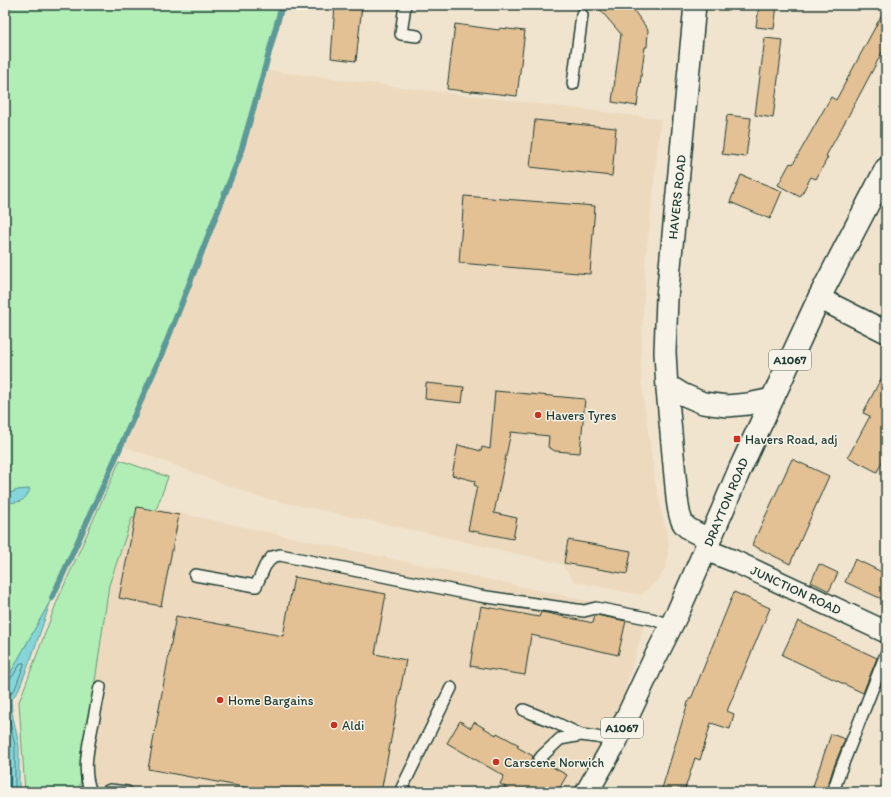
<svg xmlns="http://www.w3.org/2000/svg" width="891" height="797" viewBox="0 0 891 797" font-family="Itim,sans-serif">
<style>
.built{fill:#eddabe}
.green{fill:#b0eeb5;stroke:#689674}
.water{fill:#85d6db;stroke:#5c9998}
.lines{fill:none;stroke-linecap:round;stroke-linejoin:round}
.shore{stroke:#487a77;stroke-width:1}
.stream{stroke:#5c9998;stroke-width:6}
.building{fill:#e3c195;stroke:#1f3d34}
.service-casing{stroke:#1f3d34;stroke-width:14}
.minor-casing{stroke:#1f3d34;stroke-width:24}
.primary-casing{stroke:#1f3d34;stroke-width:25}
.service{stroke:#f7f3e8;stroke-width:11}
.minor{stroke:#f7f3e8;stroke-width:21}
.primary{stroke:#f7f3e8;stroke-width:22}
.poi-dot{fill:#c8321e;stroke:#f7f3e8;stroke-width:1.5}
.labels{text-anchor:middle;dominant-baseline:central;stroke-width:3;stroke-linejoin:round;paint-order:stroke}
.shield{fill:#f7f3e8;stroke:#60746a;stroke-width:1}
.shield-label{font-size:12px;font-weight:bold;fill:#1f3d34}
.street-label{font-size:13px;fill:#1f3d34;stroke:#f7f3e8}
.poi-label{font-size:13px;fill:#1f3d34;stroke:#f7f3e8;text-anchor:start}
</style>
<rect width="100%" height="100%" fill="#f1e4cf"/>
<filter id="ink" filterUnits="userSpaceOnUse"><feTurbulence type="fractalNoise" baseFrequency=".025" numOctaves="2"/><feDisplacementMap in="SourceGraphic" scale="8" xChannelSelector="R" yChannelSelector="G"/><feConvolveMatrix kernelMatrix="1 2 1 2 8 2 1 2 1" color-interpolation-filters="sRGB"/></filter>
<g filter="url(#ink)">
<path class="built" d="M 264,70 L 661,119 L 646,259 L 641,357 L 642,386 L 655,480 L 669,544 L 666,566 L 659,579 L 641,595 L 575,582 L 561,564 L 431,534 L 258,497 L 121,445 L 163,351 L 239,158 Z
M 119,500 L 627,609 L 648,612 L 618,714 L 577,792 L 74,792 Z"/>
<path class="green" d="M 5,5 L 282,5 L 261,82 L 239,158 L 163,351 L 104,484 L 52,598 L 10,674 L 5,669 L 5,503 L 20,501 L 30,489 L 18,490 L 5,495 Z
M 120,460 L 168,477 L 155,513 L 132,518 L 109,585 L 79,792 L 25,792 L 19,702 L 58,599 Z"/>
<path class="water" d="M 30,489 C 25,503 18,502 5,503 L 5,495 L 18,490 Z
M 52,598 L 32,656 L 18,691 L 11,700 L 12,712 L 19,746 L 19,792 L 5,792 L 5,669 L 10,674 Z"/>
<g class="lines">
<path class="shore" d="M 5,675 L 8,677 L 12,677 L 21,663 L 24,663 L 24,665 L 15,689 L 8,697 L 7,700 L 8,713 L 15,746 L 15,792
M 5,722 L 10,747 L 10,792"/>
<path class="stream" d="M 52,598 L 104,484 L 163,351 L 210,231 L 239,158 L 261,82 L 282,5"/>
</g>
<path class="building" d="M 335,5 L 362,5 L 356,61 L 331,58 Z
M 596,5 L 630,5 L 648,30 L 647,47 L 645,47 L 637,106 L 612,102 L 621,34 Z
M 759,5 L 777,5 L 774,29 L 756,27 Z
M 886,7 L 886,45 L 852,109 L 826,156 L 828,157 L 816,179 L 811,177 L 800,197 L 778,185 L 790,163 L 793,164 L 831,97 L 836,100 Z
M 455,24 L 499,30 L 500,28 L 525,31 L 517,96 L 472,91 L 472,92 L 447,89 Z
M 765,38 L 783,40 L 773,118 L 755,115 Z
M 727,115 L 751,118 L 746,157 L 722,154 Z
M 535,120 L 616,128 L 612,176 L 530,167 Z
M 741,175 L 782,191 L 770,219 L 730,202 Z
M 464,196 L 595,206 L 590,274 L 459,263 Z
M 886,369 L 886,454 L 877,472 L 848,457 L 870,416 L 863,413 Z
M 426,383 L 464,387 L 462,403 L 425,399 Z
M 495,391 L 585,399 L 580,453 L 555,451 L 548,447 L 549,436 L 511,432 L 494,513 L 517,518 L 513,539 L 468,530 L 477,486 L 474,485 L 475,481 L 452,475 L 458,445 L 481,451 L 482,447 L 490,449 Z
M 792,459 L 829,476 L 790,564 L 752,545 Z
M 137,507 L 179,515 L 161,606 L 119,598 Z
M 568,540 L 631,551 L 627,574 L 564,563 Z
M 855,559 L 886,574 L 886,601 L 845,582 Z
M 819,564 L 838,573 L 829,591 L 811,582 Z
M 294,577 L 386,594 L 375,654 L 406,660 L 381,792 L 270,792 L 148,769 L 176,616 L 283,636 Z
M 734,592 L 770,608 L 727,711 L 734,714 L 730,729 L 711,723 L 700,760 L 695,758 L 684,792 L 661,792 L 689,699 L 691,699 Z
M 481,606 L 539,617 L 541,612 L 547,613 L 593,623 L 595,616 L 596,615 L 626,621 L 618,655 L 531,635 L 525,675 L 470,666 L 476,629 L 477,629 Z
M 798,621 L 877,658 L 863,693 L 782,655 Z
M 460,721 L 471,728 L 474,722 L 496,735 L 497,733 L 519,745 L 517,747 L 533,756 L 532,760 L 532,762 L 535,766 L 539,767 L 541,767 L 545,763 L 567,775 L 557,792 L 514,792 L 500,784 L 504,776 L 447,743 Z
M 831,734 L 845,739 L 833,769 L 826,792 L 811,792 Z"/>
<g class="lines">
<g class="service-casing">
<path id="service" d="M 405,5 L 401,34 L 417,36
M 573,84 L 582,15
M 195,575 L 256,586 L 265,566 L 272,557 L 280,555 L 480,596 L 584,611 L 596,608 L 652,619 L 672,626
M 524,710 L 556,723 L 581,735
M 539,760 L 542,756 L 560,739 L 581,735 L 596,737 L 616,741
M 91,792 C 82,771 88,748 92,727 C 95,714 97,701 100,687
M 106,792 L 110,790 L 127,792
M 400,792 L 451,688
M 833,792 L 840,771 L 886,654"/>
</g>
<g class="minor-casing">
<path id="minor" d="M 695,5 L 667,298 L 665,352 L 667,389 L 677,498 C 678,506 679,517 683,523 C 688,531 702,535 710,539
M 819,298 L 886,332
M 667,389 L 674,389 L 682,394 L 703,403 L 727,406 L 748,404 L 772,399
M 706,550 L 734,561 L 886,632"/>
</g>
<g class="primary-casing">
<path id="primary" d="M 587,792 L 616,741 L 653,662 L 678,612 L 723,509 L 739,471 L 819,298 L 886,169"/>
</g>
<use href="#service" class="service"/>
<use href="#minor" class="minor"/>
<use href="#primary" class="primary"/>
</g>
</g>
<g class="poi-dot">
<circle cx="538" cy="415" r="4"/>
<rect x="733" y="435" width="8" height="8" rx="2"/>
<circle cx="220" cy="700" r="4"/>
<circle cx="334" cy="725" r="4"/>
<circle cx="496" cy="762" r="4"/>
</g>
<g class="labels">
<g class="shield">
<rect x="769" y="350" width="42" height="20" rx="3"/>
<rect x="601" y="718" width="42" height="20" rx="3"/>
</g>
<g class="shield-label">
<text x="790" y="360">A1067</text>
<text x="622" y="728">A1067</text>
</g>
<g class="street-label">
<text transform="translate(677 197) rotate(-84)">HAVERS ROAD</text>
<text transform="translate(726 502) rotate(-67)">DRAYTON ROAD</text>
<text transform="translate(796 590) rotate(25)">JUNCTION ROAD</text>
</g>
<g class="poi-label">
<text x="546" y="415">Havers Tyres</text>
<text x="745" y="439">Havers Road, adj</text>
<text x="228" y="700">Home Bargains</text>
<text x="342" y="725">Aldi</text>
<text x="504" y="762">Carscene Norwich</text>
</g>
</g>
<rect width="891" height="797" fill="none" stroke="#f7f3e8" stroke-width="20"/>
<rect x="10" y="10" width="871" height="777" fill="none" stroke="#1f3d34" stroke-width="1.5" filter="url(#ink)"/>
</svg>
